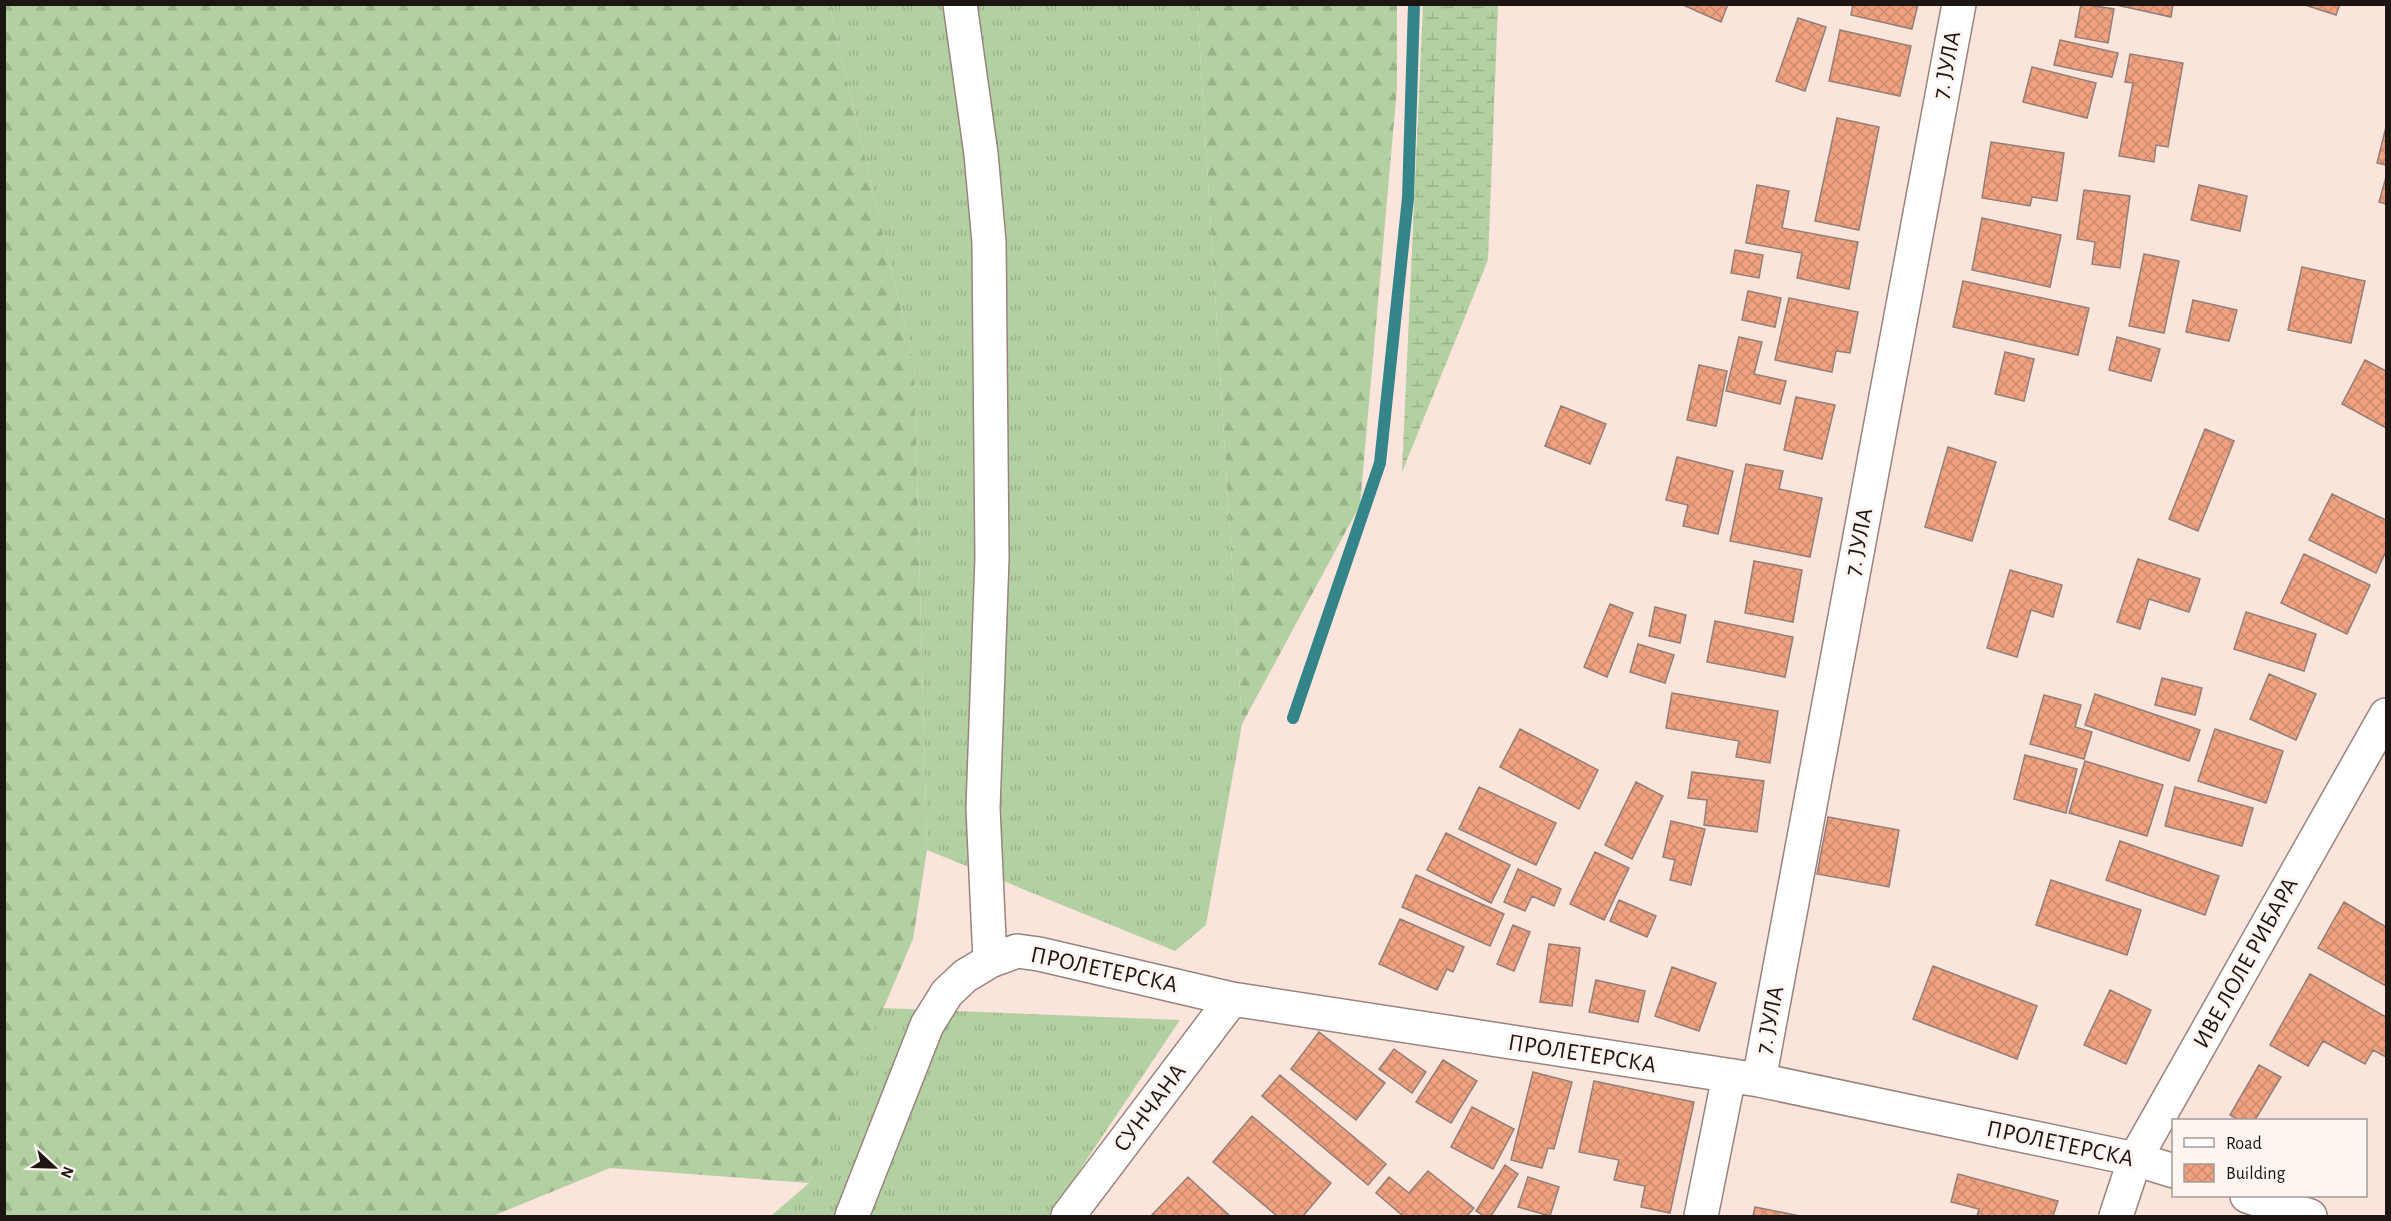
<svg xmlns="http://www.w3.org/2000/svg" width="2391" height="1221" viewBox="0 0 2391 1221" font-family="'Alegreya Sans',sans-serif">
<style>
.grass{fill:url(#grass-tufts)}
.forest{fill:url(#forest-firs)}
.wetland{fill:url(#wetland-marsh)}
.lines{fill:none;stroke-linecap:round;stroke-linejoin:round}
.stream{stroke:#338589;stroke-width:12}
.building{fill:url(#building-cross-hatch);stroke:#937f77;stroke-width:1.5}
.street-casing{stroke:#98847c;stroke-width:36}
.street{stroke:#fff;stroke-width:33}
.labels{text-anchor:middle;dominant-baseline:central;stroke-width:6;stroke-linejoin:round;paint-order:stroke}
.street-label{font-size:24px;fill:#1c1512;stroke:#fef5f1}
</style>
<defs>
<pattern id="grass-tufts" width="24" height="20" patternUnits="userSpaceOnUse" patternTransform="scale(1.5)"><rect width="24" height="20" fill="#b3d0a2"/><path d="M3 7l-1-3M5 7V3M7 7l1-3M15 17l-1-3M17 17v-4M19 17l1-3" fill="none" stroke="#99b28a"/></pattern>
<pattern id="forest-firs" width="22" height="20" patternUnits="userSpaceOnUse" patternTransform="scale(1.5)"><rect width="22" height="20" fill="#b3d0a2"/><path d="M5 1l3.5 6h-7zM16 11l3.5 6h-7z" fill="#99b28a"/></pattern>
<pattern id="wetland-marsh" width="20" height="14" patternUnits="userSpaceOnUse" patternTransform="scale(1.5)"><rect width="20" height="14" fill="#b3d0a2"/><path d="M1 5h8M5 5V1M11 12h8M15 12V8" fill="none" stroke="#99b28a"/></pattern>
<pattern id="building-cross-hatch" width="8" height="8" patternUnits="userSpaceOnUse" patternTransform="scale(1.5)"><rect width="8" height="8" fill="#efa180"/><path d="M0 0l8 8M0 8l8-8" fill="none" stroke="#cc8a6e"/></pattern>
</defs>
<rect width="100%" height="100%" fill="#fae4db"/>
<path class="grass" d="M 829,5 L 1197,5 L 1242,724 L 1206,925 L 1175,951 L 927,850 L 914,364 Z
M 882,1008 L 1180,1020 L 1049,1216 L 771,1216 L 809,1183 Z"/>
<path class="forest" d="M 5,4 L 829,5 L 914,364 L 927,850 L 913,939 L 809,1183 L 610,1168 L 493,1216 L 5,1216 Z
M 1197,5 L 1397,5 L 1397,88 L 1360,505 L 1242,724 Z"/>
<path class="wetland" d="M 1423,5 L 1498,5 L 1488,260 L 1402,472 Z"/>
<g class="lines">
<path class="stream" d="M 1293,718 L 1380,463 L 1408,198 L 1414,4"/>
</g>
<path class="building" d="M 1681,4 L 1728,4 L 1721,22 Z
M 1853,4 L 1918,4 L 1912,29 L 1851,15 Z
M 2081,4 L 2114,9 L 2108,43 L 2075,37 Z
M 2112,4 L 2173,4 L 2171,17 Z
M 2302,4 L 2340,4 L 2336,15 Z
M 1798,18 L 1826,27 L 1805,91 L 1776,81 Z
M 1840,30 L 1911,46 L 1900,96 L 1829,81 Z
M 2060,40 L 2118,53 L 2112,77 L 2054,65 Z
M 2130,54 L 2183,63 L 2168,147 L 2156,145 L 2154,162 L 2119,156 L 2133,83 L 2125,82 Z
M 2032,67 L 2096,83 L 2087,118 L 2023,102 Z
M 1837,118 L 1879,127 L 1859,230 L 1815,221 Z
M 2386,127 L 2386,165 L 2377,163 Z
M 1991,142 L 2064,153 L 2057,201 L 2032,197 L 2030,206 L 1982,198 Z
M 2386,177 L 2386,204 L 2379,202 Z
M 1757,185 L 1789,191 L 1782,228 L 1858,242 L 1849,289 L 1797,278 L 1802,253 L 1746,243 Z
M 2199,185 L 2247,196 L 2240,231 L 2191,220 Z
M 2084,190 L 2130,196 L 2120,268 L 2092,264 L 2095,242 L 2077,239 Z
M 1982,218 L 2061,235 L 2050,287 L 1972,270 Z
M 1735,250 L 1763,255 L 1759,278 L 1731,273 Z
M 2144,254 L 2179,261 L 2164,333 L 2129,326 Z
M 2302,267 L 2365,281 L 2351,343 L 2288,330 Z
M 1963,281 L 2089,308 L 2078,355 L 1953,327 Z
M 1748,291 L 1781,298 L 1775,327 L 1742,320 Z
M 1789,298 L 1858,312 L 1850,353 L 1836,351 L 1832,372 L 1775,360 Z
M 2193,300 L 2237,310 L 2229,341 L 2186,332 Z
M 1739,337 L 1762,342 L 1754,374 L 1786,381 L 1780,404 L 1726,391 Z
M 2117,337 L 2160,349 L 2151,381 L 2109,370 Z
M 2005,352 L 2034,359 L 2024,401 L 1995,394 Z
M 2365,360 L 2386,371 L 2386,428 L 2342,404 Z
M 1699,365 L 1727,371 L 1716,426 L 1687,420 Z
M 1796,397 L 1835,405 L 1822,459 L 1784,450 Z
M 1561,406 L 1606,424 L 1590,464 L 1545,446 Z
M 2205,429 L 2234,441 L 2198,531 L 2169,519 Z
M 1948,447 L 1996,462 L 1972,541 L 1925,527 Z
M 1677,457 L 1733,471 L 1718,534 L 1683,526 L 1688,505 L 1666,500 Z
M 1746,464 L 1783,471 L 1779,489 L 1822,498 L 1810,557 L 1730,541 Z
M 2332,494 L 2386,520 L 2386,551 L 2376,573 L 2309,540 Z
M 2304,554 L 2370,585 L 2347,634 L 2281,603 Z
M 2138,559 L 2200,579 L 2189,612 L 2149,599 L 2140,629 L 2117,622 Z
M 1754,561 L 1802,570 L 1793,622 L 1745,613 Z
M 2010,570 L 2062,585 L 2053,617 L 2031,610 L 2017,657 L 1987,648 Z
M 1610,604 L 1633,613 L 1607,677 L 1584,667 Z
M 1655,607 L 1686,615 L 1680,643 L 1649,636 Z
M 2246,612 L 2316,634 L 2304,671 L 2234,649 Z
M 1715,621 L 1793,637 L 1785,677 L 1707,662 Z
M 1638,644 L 1674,655 L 1665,683 L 1630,672 Z
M 2269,674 L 2316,694 L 2296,740 L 2250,719 Z
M 2162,678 L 2202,688 L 2195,715 L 2155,705 Z
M 1672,693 L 1778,711 L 1770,763 L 1736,757 L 1739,741 L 1666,728 Z
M 2095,694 L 2200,730 L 2189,761 L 2085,725 Z
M 2044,695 L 2081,705 L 2075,727 L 2092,732 L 2084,759 L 2030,744 Z
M 1520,729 L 1598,770 L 1579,809 L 1500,767 Z
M 2215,729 L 2283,751 L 2266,803 L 2198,781 Z
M 2025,755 L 2077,769 L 2066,813 L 2014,799 Z
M 2085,761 L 2163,785 L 2147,836 L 2069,813 Z
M 1692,772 L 1764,781 L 1757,832 L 1704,825 L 1707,800 L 1688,798 Z
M 1636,782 L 1663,796 L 1632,859 L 1605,845 Z
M 1479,787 L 1556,823 L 1536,865 L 1459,829 Z
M 2175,787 L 2253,808 L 2242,846 L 2165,826 Z
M 1828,817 L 1899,830 L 1889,887 L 1817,874 Z
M 1671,821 L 1705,829 L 1691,885 L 1670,880 L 1675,860 L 1663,857 Z
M 1446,833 L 1510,865 L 1491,903 L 1427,870 Z
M 2120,841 L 2219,876 L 2205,915 L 2106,880 Z
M 1595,852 L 1629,868 L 1604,920 L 1570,904 Z
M 1518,869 L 1561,889 L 1554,906 L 1532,896 L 1525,911 L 1504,902 Z
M 1416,875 L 1504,914 L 1490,946 L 1402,907 Z
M 2051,880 L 2141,910 L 2127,955 L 2036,925 Z
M 1619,900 L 1656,916 L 1647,937 L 1610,921 Z
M 2344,902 L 2386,927 L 2386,986 L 2318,948 Z
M 1400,919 L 1464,947 L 1453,972 L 1447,969 L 1437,990 L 1379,964 Z
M 1513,925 L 1530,932 L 1514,971 L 1497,964 Z
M 1549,944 L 1580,948 L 1572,1006 L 1540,1002 Z
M 1933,966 L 2037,1006 L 2017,1059 L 1913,1019 Z
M 1672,967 L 1716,983 L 1699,1031 L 1655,1016 Z
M 2310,974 L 2386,1017 L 2386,1057 L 2373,1050 L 2365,1064 L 2323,1041 L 2308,1066 L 2270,1045 Z
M 1596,980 L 1645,991 L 1638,1022 L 1589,1012 Z
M 2110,990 L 2151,1010 L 2126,1064 L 2084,1045 Z
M 1319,1032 L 1385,1083 L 1356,1120 L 1291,1069 Z
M 1394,1049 L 1426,1072 L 1412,1093 L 1379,1069 Z
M 1443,1060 L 1477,1081 L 1451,1123 L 1416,1102 Z
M 2259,1065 L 2281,1077 L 2255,1120 L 2239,1120 L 2230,1115 Z
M 1533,1072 L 1572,1082 L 1554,1149 L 1548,1148 L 1542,1168 L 1511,1160 Z
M 1280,1075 L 1386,1164 L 1368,1185 L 1262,1096 Z
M 1594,1081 L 1694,1102 L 1670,1213 L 1641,1207 L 1645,1186 L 1614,1180 L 1619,1160 L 1579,1152 Z
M 1472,1107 L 1514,1129 L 1493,1169 L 1451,1147 Z
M 1252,1116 L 1331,1183 L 1303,1216 L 1277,1216 L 1213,1162 Z
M 1505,1165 L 1518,1174 L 1491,1216 L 1484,1216 L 1476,1211 Z
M 1428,1171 L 1474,1208 L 1467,1216 L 1403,1216 L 1376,1193 L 1389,1177 L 1409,1193 Z
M 1958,1174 L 2058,1201 L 2053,1216 L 1977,1216 L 1979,1209 L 1951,1202 Z
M 1188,1177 L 1230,1216 L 1151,1216 Z
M 1528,1177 L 1559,1187 L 1550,1216 L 1518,1207 Z
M 1755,1207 L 1800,1216 L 1753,1216 Z"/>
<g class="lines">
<g class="street-casing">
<path id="street" d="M 960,4 L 981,154 L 989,242 L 992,558 L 983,808 L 990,961
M 1759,1080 L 1959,4
M 2247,1196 L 2310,1216
M 852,1216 L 927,1025 L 947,993 L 965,976 L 990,961 L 1017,951 L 1039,954 L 1232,999 L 1759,1080 L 2135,1159 L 2174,1171
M 1068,1216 L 1232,999
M 1701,1216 L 1729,1076
M 2116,1216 L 2135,1159 L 2386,715"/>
</g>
<use href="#street" class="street"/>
</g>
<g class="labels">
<g class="street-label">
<text transform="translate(1947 65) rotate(-79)">7. ЈУЛА</text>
<text transform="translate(1859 542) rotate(-79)">7. ЈУЛА</text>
<text transform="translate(2246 963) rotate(-61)">ИВЕ ЛОЛЕ РИБАРА</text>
<text transform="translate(1104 970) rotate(12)">ПРОЛЕТЕРСКА</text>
<text transform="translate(1770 1020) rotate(-79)">7. ЈУЛА</text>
<text transform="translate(1582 1054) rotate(9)">ПРОЛЕТЕРСКА</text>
<text transform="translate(1150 1108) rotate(-53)">СУНЧАНА</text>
<text transform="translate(2060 1144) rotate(12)">ПРОЛЕТЕРСКА</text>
</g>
</g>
<rect width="2391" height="1221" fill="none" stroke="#1c1512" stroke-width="12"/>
<rect x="2172" y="1119" width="195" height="78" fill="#fef5f1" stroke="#a49b98" stroke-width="1.5"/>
<rect x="2184" y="1138" width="30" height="9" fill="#ffffff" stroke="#a49b98" stroke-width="1.5"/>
<text x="2226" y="1149" font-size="18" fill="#1c1512">Road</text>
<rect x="2184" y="1164" width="30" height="18" fill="url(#building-cross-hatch)" stroke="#a49b98" stroke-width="1.5"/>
<text x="2226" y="1179" font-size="18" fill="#1c1512">Building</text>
<g transform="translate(54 1167) rotate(112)" stroke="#fef5f1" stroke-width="4.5" paint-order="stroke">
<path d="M0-4.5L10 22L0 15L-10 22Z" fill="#1c1512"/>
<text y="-9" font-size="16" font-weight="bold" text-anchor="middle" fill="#1c1512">N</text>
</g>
</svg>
